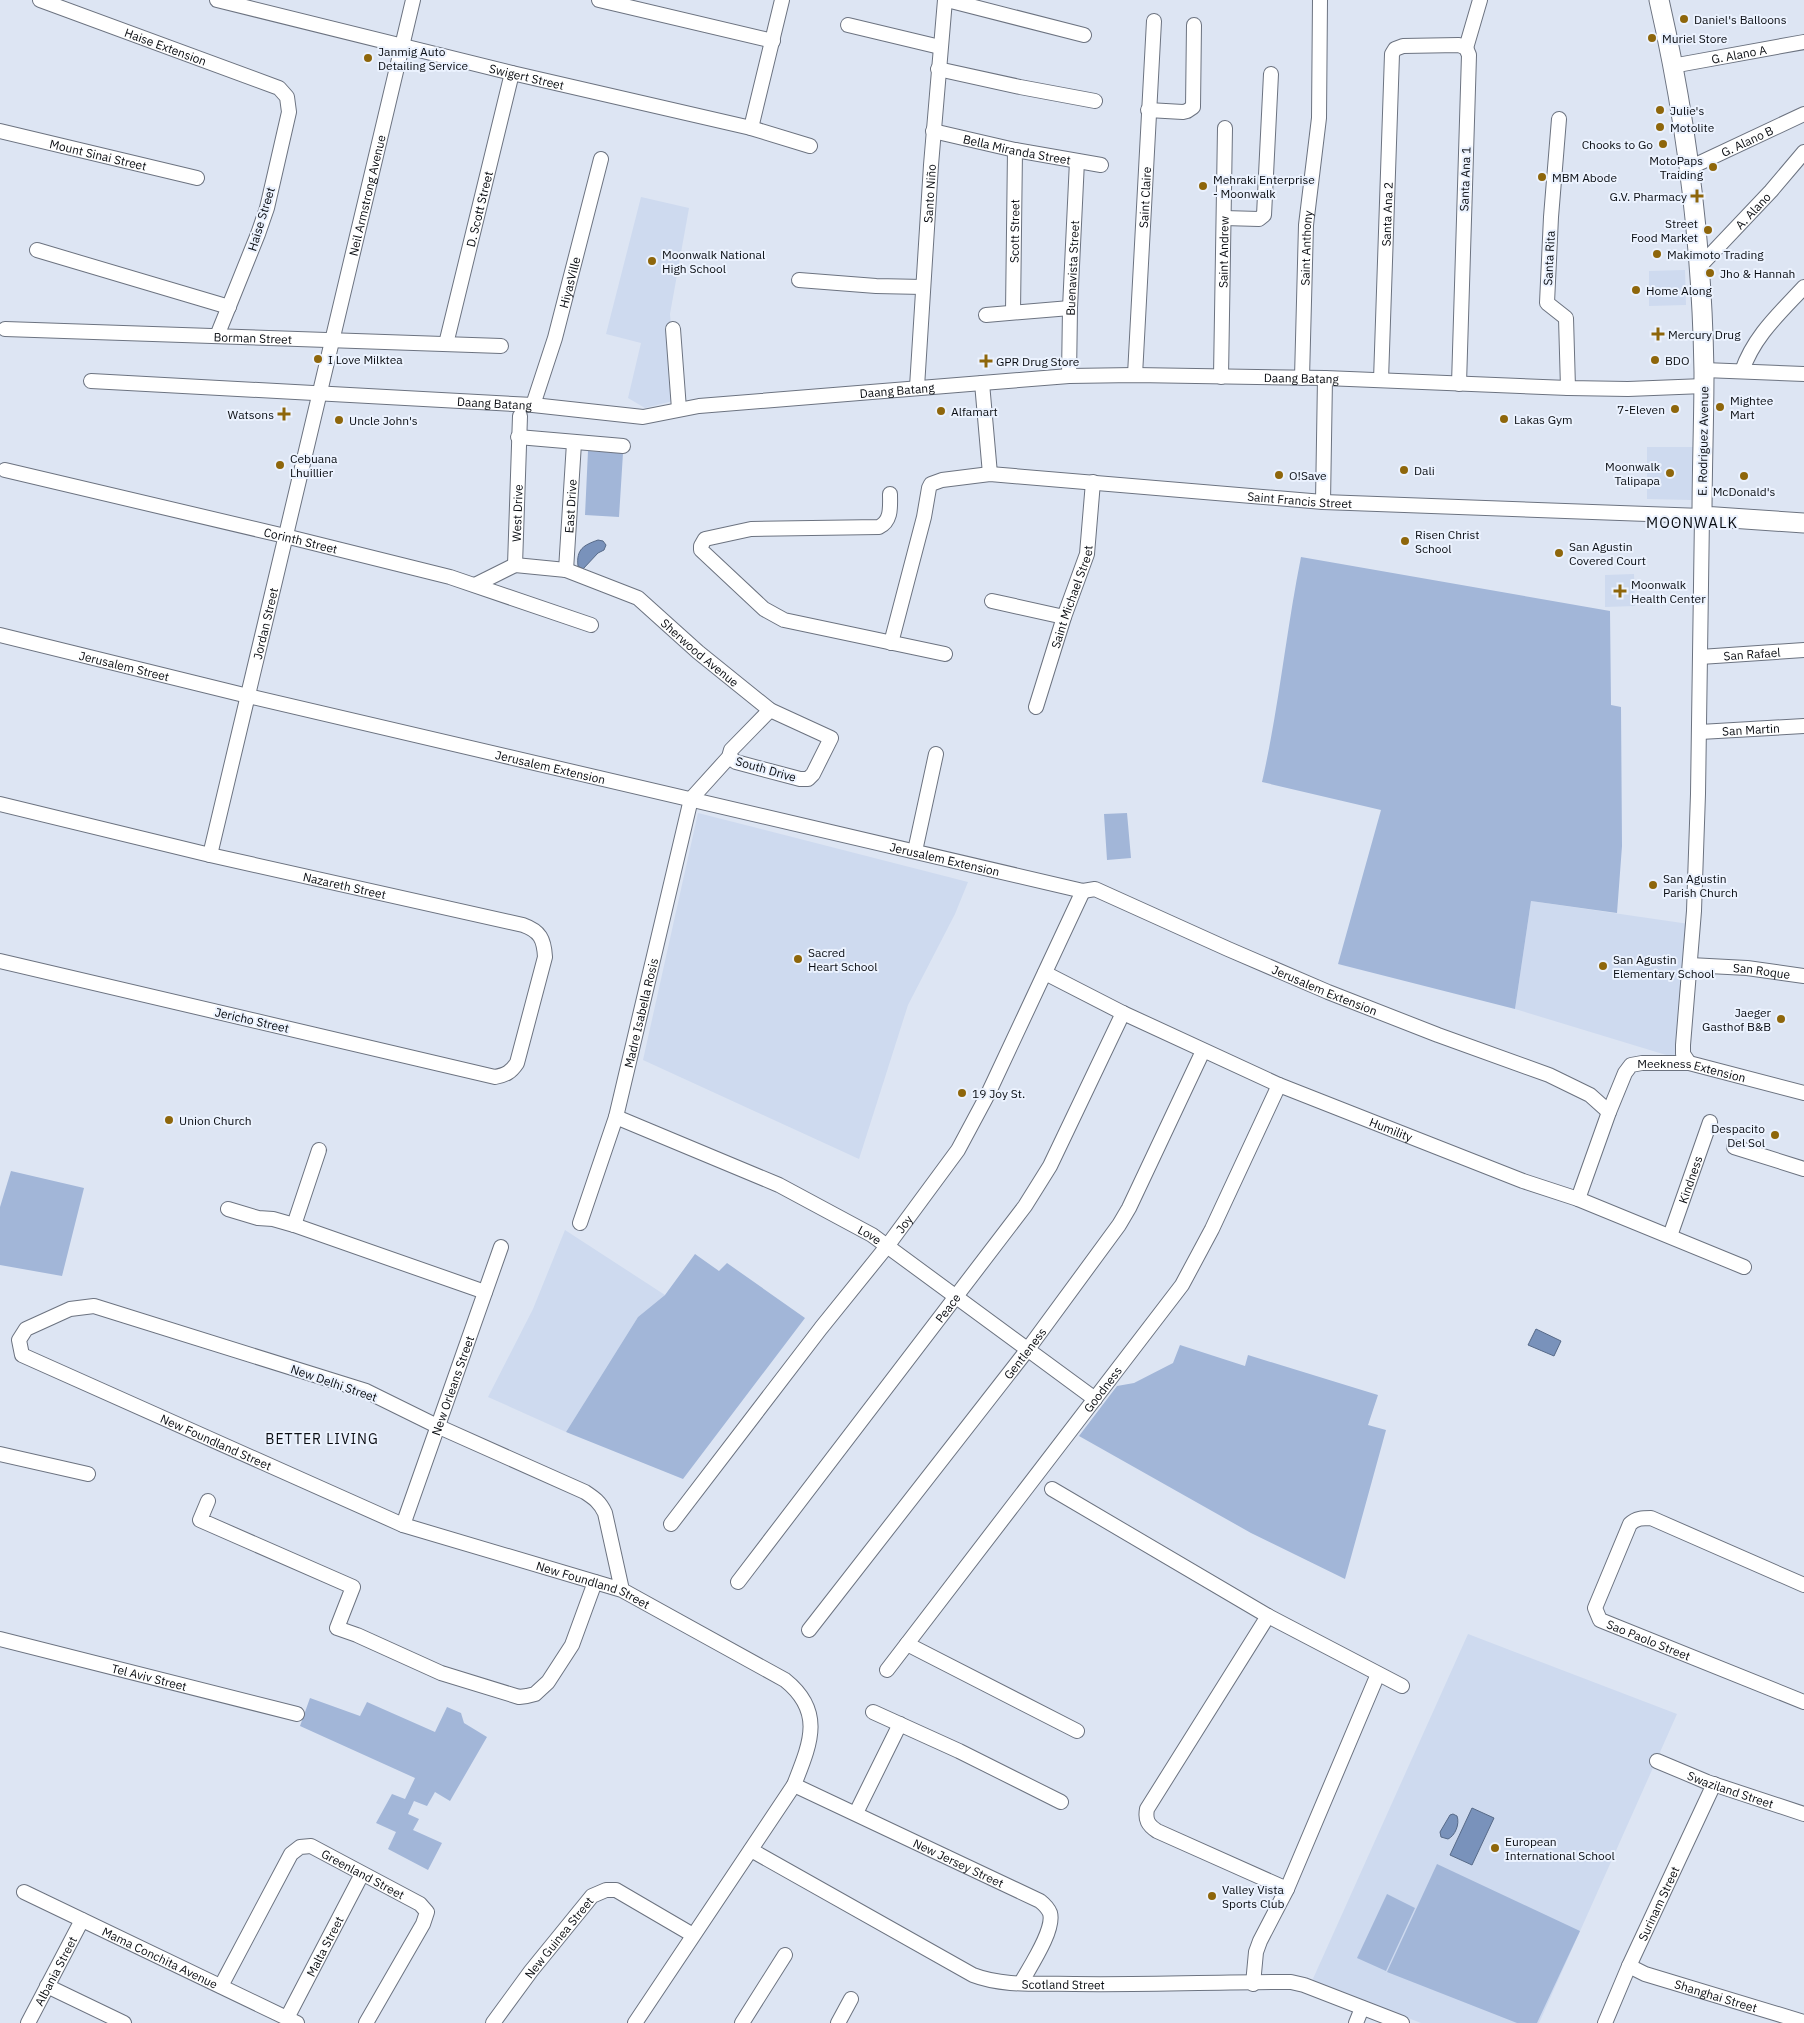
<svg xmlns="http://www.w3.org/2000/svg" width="1804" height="2023" viewBox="0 0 1804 2023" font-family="'IBM Plex Sans',sans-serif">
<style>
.built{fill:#cedaef}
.green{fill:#a2b6d8}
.water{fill:#7992bb;stroke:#576a88}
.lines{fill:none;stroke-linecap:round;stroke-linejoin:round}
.minor-casing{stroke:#6c7380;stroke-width:16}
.major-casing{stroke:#6c7380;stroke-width:21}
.minor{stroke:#fff;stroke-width:14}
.major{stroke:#fff;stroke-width:19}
.poi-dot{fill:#8e660b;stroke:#ebf2fe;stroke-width:2}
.labels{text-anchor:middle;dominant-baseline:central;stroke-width:4;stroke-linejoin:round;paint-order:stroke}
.poi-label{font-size:12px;fill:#090c11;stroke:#ebf2fe;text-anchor:start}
.street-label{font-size:12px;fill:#090c11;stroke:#ebf2fe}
.neighbourhood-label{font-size:14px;letter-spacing:1px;fill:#090c11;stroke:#ebf2fe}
.quarter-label{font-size:15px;letter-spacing:1px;fill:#090c11;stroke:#ebf2fe}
</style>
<rect width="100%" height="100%" fill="#dde5f3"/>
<path class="built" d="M 641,197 L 689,208 L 670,314 L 677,400 L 645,408 L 628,398 L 641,343 L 606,334 Z
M 1685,270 L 1686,305 L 1649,306 L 1649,271 Z
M 1647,447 L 1693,447 L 1693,500 L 1647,499 Z
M 1634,574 L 1635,606 L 1605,607 L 1605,575 Z
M 698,813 L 968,882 L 955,914 L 908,1005 L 859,1159 L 643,1060 Z
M 1531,901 L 1689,924 L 1676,1058 L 1515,1009 Z
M 565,1230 L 665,1295 L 638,1317 L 566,1432 L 488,1397 L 533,1309 Z
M 1468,1634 L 1677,1714 L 1539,2023 L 1421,2023 L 1312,1981 Z"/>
<path class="green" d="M 588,451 L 623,453 L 619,517 L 585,515 Z
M 1301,557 L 1610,611 L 1611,705 L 1621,707 L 1622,846 L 1617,913 L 1531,901 L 1515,1009 L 1338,964 L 1381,810 L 1262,782 C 1279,707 1286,632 1301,557 Z
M 1127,813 L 1131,858 L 1107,860 L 1104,814 Z
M 11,1171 L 84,1188 L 62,1276 L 0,1265 L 0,1207 Z
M 695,1254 L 719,1271 L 727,1263 L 805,1318 L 683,1479 L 566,1432 L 638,1317 L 665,1295 Z
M 1180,1345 L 1245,1366 L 1248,1355 L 1378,1395 L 1368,1425 L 1386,1430 L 1345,1579 L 1251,1533 L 1079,1436 L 1117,1386 L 1134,1383 L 1173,1363 Z
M 310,1698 L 360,1716 L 367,1702 L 435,1732 L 447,1707 L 461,1713 L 464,1723 L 487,1737 L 450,1801 L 435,1792 L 427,1806 L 414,1801 L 408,1814 L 419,1819 L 413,1830 L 442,1843 L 428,1870 L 388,1849 L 396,1832 L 376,1823 L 392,1794 L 405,1799 L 415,1778 L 300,1726 Z
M 1437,1864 L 1580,1931 L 1537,2023 L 1517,2023 L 1387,1972 Z
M 1387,1894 L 1415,1908 L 1386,1971 L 1357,1958 Z"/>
<path class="water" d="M 598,540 L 603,541 L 606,545 L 604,550 L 598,553 L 583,569 L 578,566 C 576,549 584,545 598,540 Z
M 1536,1329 L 1561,1341 L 1554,1356 L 1528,1345 Z
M 1472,1808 L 1494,1818 L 1472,1865 L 1450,1855 Z
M 1453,1814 L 1457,1816 C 1460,1824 1455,1836 1448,1839 L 1441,1837 L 1440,1832 L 1450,1815 Z"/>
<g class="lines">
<g class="minor-casing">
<g id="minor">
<path id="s1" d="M 40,0 L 279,88 L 287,97 L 289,112 L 267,208 L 258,234 L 217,336"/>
<path id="s2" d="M 217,0 L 512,73 L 751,128 L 810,146"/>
<path d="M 599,0 L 773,41"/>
<path d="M 947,0 L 1084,35"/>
<path d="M 848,25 L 940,47"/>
<path d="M 1466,48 L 1480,0"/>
<path id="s3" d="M 1672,66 L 1804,42"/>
<path d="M 938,69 L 1020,87 L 1095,101"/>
<path d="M 1148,110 L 1183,112 L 1187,111 L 1193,107 L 1194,25"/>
<path d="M 1559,119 L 1551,217 L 1547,303 L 1566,318 L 1568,388"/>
<path d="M 751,128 L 782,0"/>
<path id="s4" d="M 0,131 L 197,178"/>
<path id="s5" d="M 933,131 L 1015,150 L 1101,165"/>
<path id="s6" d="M 1689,168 L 1804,114"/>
<path d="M 1224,218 L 1259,219 L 1264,215 L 1271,74"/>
<path d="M 37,250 L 229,307"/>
<path id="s7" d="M 1699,267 L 1771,191 L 1804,152"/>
<path d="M 799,280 L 876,286 L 923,287"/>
<path id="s8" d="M 1013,312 L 1015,150"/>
<path d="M 986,315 L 1070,308"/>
<path id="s9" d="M 5,329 L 501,346"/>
<path d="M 673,329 L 679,409"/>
<path id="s10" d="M 446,344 L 512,73"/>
<path d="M 1704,370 L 1804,374"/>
<path d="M 1742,371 C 1754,336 1779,314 1804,287"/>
<path id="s11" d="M 1135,375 L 1154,21"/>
<path id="s12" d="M 1069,376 L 1070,308 L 1077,161"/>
<path id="s13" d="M 1221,377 L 1225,128"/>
<path id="s14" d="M 1302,378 L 1306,225 L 1319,118 L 1320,0"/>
<path id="s15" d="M 1381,380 L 1392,54 L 1395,49 L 1403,46 L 1459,45 L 1466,48 L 1469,55 L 1459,384"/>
<path id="s16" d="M 91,381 L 533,405 L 643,417 L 699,406 L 982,383 L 1069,376 L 1135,375 L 1325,378 L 1568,388 L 1628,389 L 1704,386"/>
<path d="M 982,383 L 990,474"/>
<path id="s17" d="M 917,387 L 931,165 L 945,0"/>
<path id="s18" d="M 533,405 L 555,338 L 601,159"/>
<path d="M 518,437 L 623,446"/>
<path id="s19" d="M 5,470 L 285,536 L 450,577 L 591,625"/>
<path d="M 890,494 C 890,506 892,521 879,527 L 751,529 L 705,539 L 701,546 L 701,550 L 764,609 L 784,620 L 945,654"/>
<path d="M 1323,502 L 1325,378"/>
<path id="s20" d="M 515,565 L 566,570 L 638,598 L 698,652 L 770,710 L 831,738 L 813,774 L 808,779 L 800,779 L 736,762 L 729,757"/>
<path id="s21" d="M 515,565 L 520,416"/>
<path id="s22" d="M 566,570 L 574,443"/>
<path d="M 475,585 L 515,565"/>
<path d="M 992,601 L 1064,617"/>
<path id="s23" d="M 0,635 L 248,696 L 1083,891 L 1095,889 L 1228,949 L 1328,992 L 1438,1035 L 1549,1075 L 1590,1095 L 1609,1112"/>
<path id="s24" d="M 891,643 L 924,517 L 929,488 L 931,484 L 942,480 L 990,474 L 1323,502 L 1702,516 L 1698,794 L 1694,911 L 1683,1045 L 1683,1054 L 1689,1063"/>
<path id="s25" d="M 1700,657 L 1804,650"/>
<path id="s26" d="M 1036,707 L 1064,617 L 1087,554 L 1093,482"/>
<path id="s27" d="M 1700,732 L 1804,726"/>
<path id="s28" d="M 0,804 L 210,855 L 523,925 C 540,931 544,939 545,957 L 517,1063 C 511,1072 506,1075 495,1077 L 0,961"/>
<path d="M 915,851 L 936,754"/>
<path id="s29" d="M 210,855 L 413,0"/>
<path id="s30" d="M 1690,965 L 1747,968 L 1804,976"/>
<path id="s31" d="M 1045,973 L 1123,1013 L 1279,1085 L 1523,1181 L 1578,1199 L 1744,1267"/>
<path id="s32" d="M 616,1117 L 779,1185 L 872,1235 L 1095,1399"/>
<path d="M 1734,1147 L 1804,1169"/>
<path id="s33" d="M 1578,1199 L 1609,1112 L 1625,1073 L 1631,1065 L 1642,1063 L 1689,1063 L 1804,1093"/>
<path d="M 228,1209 L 258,1218 L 273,1219 L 294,1225 L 485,1292"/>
<path id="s34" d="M 580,1223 L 616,1117 L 691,799 L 729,757 L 731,750 L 770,710"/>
<path d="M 294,1225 L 319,1150"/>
<path id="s35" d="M 1670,1236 L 1710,1122"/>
<path d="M 0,1454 L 88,1474"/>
<path d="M 1052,1489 L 1268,1616 L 1402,1686"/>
<path d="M 208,1501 L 200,1520 L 353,1587 L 337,1628 L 357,1635 L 441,1673 L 519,1697 L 527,1696 L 535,1694 L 548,1682 L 572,1645 L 595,1582"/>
<path id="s36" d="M 671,1524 L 821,1328 L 888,1245 L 958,1150 L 988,1094 L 1083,891"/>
<path id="s37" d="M 403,1525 L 501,1247"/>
<path id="s38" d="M 738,1582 L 1025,1206 L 1050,1166 L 1123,1013"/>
<path id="s39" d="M 1804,1585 L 1651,1518 C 1643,1518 1636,1518 1630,1524 L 1595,1608 L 1600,1620 L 1804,1702"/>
<path id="s40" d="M 622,1590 L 605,1513 C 600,1502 594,1498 585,1492 L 437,1426 L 366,1391 L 94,1306 L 70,1309 L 26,1329 L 19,1340 L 22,1355 L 403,1525 L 622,1590 L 785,1680 C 825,1712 810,1744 794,1785 L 635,2023"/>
<path d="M 1268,1616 L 1147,1809 C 1145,1820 1148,1825 1157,1831 L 1287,1889"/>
<path id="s41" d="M 809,1630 L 1028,1349 L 1119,1225 L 1129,1208 L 1203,1051"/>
<path id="s42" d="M 0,1639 L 297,1714"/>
<path d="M 907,1644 L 1077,1731"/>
<path id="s43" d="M 887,1670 L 1182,1285 L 1212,1229 L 1279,1085"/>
<path d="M 873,1712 L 959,1751 L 1061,1802"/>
<path id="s44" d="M 1657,1761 L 1707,1782 L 1804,1814"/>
<path id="s45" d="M 794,1785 L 1040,1901 C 1045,1905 1048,1908 1050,1913 C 1055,1930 1029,1968 1021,1983"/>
<path d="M 856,1813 L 900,1724"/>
<path id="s46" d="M 751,1850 L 973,1975 C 1004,1987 1041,1983 1074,1984 C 1146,1985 1219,1982 1291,1982 L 1304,1985 L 1402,2023"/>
<path id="s47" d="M 24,1892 L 297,2023"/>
<path id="s48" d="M 1629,1966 L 1645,1974 L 1804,2022"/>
<path d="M 1253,1984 L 1256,1952 L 1260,1941 L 1287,1889 L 1378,1674"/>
<path d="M 47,1986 L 124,2023"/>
<path id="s49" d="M 221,1986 L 291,1854 L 300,1847 L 311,1846 L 420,1904 L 427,1912 L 423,1924 L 366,2023"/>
<path id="s50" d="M 287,2018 L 362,1874"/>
<path id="s51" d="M 28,2023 L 82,1920"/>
<path id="s52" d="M 493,2023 L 531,1971 L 592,1896 L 606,1890 L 616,1890 L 693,1935"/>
<path d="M 742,2023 L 785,1955"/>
<path d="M 838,2023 L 851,1999"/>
<path d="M 1356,2023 L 1362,2008"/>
<path id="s53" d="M 1605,2023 L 1629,1966 L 1714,1784"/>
</g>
</g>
<g class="major-casing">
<path id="major" d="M 1659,0 C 1687,122 1702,247 1704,372 C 1704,420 1702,468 1702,516 L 1804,523"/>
</g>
<use href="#minor" class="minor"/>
<use href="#major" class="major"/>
</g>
<g class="poi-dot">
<circle cx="1684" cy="19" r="5"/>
<circle cx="1652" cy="38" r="5"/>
<circle cx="368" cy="58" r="5"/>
<circle cx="1660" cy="110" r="5"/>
<circle cx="1660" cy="127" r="5"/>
<circle cx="1663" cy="144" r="5"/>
<circle cx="1713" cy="167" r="5"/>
<circle cx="1542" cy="177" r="5"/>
<circle cx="1203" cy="186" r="5"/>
<path d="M1694.5 188.5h5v5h5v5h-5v5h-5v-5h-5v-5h5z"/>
<circle cx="1708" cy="230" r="5"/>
<circle cx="1657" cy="254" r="5"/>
<circle cx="652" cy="261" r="5"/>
<circle cx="1710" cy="273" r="5"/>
<circle cx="1636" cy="290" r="5"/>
<path d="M1655.5 326.5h5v5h5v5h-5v5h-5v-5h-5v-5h5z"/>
<circle cx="318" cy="359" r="5"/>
<circle cx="1655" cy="360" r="5"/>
<path d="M983.5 353.5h5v5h5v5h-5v5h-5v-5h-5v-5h5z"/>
<circle cx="1720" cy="407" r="5"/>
<circle cx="1675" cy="409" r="5"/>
<circle cx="941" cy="411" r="5"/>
<path d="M281.5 406.5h5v5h5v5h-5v5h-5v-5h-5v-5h5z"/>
<circle cx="1504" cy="419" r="5"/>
<circle cx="339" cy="420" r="5"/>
<circle cx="280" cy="465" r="5"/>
<circle cx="1404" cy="470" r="5"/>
<circle cx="1670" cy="473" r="5"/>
<circle cx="1279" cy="475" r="5"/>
<circle cx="1744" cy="476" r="5"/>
<circle cx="1405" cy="541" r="5"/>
<circle cx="1559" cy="553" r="5"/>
<path d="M1617.5 583.5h5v5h5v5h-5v5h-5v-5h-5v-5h5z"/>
<circle cx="1653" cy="885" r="5"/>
<circle cx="798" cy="959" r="5"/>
<circle cx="1603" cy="966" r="5"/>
<circle cx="1781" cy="1019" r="5"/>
<circle cx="962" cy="1093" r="5"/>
<circle cx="169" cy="1120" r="5"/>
<circle cx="1775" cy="1135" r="5"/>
<circle cx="1495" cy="1848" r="5"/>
<circle cx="1212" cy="1896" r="5"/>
</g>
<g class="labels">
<g class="poi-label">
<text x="1694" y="19">Daniel's Balloons</text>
<text x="1662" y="38">Muriel Store</text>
<text x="378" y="51">Janmig Auto<tspan x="378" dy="14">Detailing Service</tspan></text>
<text x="1670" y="110">Julie's</text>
<text x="1670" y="127">Motolite</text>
<text x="1653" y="144" text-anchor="end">Chooks to Go</text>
<text x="1703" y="160" text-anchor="end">MotoPaps<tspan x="1703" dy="14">Traiding</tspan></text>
<text x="1552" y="177">MBM Abode</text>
<text x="1213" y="179">Mehraki Enterprise<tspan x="1213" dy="14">- Moonwalk</tspan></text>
<text x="1687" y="196" text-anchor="end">G.V. Pharmacy</text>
<text x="1698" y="223" text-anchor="end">Street<tspan x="1698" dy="14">Food Market</tspan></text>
<text x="662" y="254">Moonwalk National<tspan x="662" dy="14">High School</tspan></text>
<text x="1667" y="254">Makimoto Trading</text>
<text x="1720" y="273">Jho &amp; Hannah</text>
<text x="1646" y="290">Home Along</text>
<text x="1668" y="334">Mercury Drug</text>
<text x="328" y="359">I Love Milktea</text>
<text x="1665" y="360">BDO</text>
<text x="996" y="361">GPR Drug Store</text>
<text x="1730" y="400">Mightee<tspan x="1730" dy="14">Mart</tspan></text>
<text x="1665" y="409" text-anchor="end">7-Eleven</text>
<text x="951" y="411">Alfamart</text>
<text x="274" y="414" text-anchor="end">Watsons</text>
<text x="1514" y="419">Lakas Gym</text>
<text x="349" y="420">Uncle John's</text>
<text x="290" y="458">Cebuana<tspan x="290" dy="14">Lhuillier</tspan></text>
<text x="1660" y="466" text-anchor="end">Moonwalk<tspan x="1660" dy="14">Talipapa</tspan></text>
<text x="1414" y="470">Dali</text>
<text x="1289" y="475">O!Save</text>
<text x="1744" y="491" text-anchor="middle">McDonald's</text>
<text x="1415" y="534">Risen Christ<tspan x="1415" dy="14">School</tspan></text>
<text x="1569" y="546">San Agustin<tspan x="1569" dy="14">Covered Court</tspan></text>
<text x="1631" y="584">Moonwalk<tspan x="1631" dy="14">Health Center</tspan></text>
<text x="1663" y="878">San Agustin<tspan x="1663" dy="14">Parish Church</tspan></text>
<text x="808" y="952">Sacred<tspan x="808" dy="14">Heart School</tspan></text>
<text x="1613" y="959">San Agustin<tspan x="1613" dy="14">Elementary School</tspan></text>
<text x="1771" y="1012" text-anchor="end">Jaeger<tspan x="1771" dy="14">Gasthof B&amp;B</tspan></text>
<text x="972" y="1093">19 Joy St.</text>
<text x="179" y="1120">Union Church</text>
<text x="1765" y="1128" text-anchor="end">Despacito<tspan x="1765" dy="14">Del Sol</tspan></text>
<text x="1505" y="1841">European<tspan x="1505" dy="14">International School</tspan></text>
<text x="1222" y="1889">Valley Vista<tspan x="1222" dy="14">Sports Club</tspan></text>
</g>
<g class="street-label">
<text stroke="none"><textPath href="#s1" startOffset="134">Haise Extension</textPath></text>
<text stroke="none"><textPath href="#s3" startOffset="68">G. Alano A</textPath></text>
<text stroke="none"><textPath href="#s2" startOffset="319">Swigert Street</textPath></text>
<text stroke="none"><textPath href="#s6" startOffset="64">G. Alano B</textPath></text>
<text stroke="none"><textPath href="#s5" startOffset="86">Bella Miranda Street</textPath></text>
<text stroke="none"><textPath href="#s4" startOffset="101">Mount Sinai Street</textPath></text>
<text transform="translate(1465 179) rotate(-88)">Santa Ana 1</text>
<text stroke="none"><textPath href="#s17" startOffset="194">Santo Niño</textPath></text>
<text stroke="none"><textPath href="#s29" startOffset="678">Neil Armstrong Avenue</textPath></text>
<text stroke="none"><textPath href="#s11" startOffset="178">Saint Claire</textPath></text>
<text stroke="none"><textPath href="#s10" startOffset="139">D. Scott Street</textPath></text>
<text stroke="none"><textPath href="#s7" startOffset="78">A. Alano</textPath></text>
<text stroke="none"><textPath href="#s15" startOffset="166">Santa Ana 2</textPath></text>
<text transform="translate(261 219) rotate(-73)">Haise Street</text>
<text stroke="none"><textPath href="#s8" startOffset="81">Scott Street</textPath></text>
<text stroke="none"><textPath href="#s14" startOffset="130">Saint Anthony</textPath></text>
<text stroke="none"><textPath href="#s13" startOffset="125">Saint Andrew</textPath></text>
<text transform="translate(1549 258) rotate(-87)">Santa Rita</text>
<text stroke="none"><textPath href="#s12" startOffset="108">Buenavista Street</textPath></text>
<text stroke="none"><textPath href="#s18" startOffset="128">HiyasVille</textPath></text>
<text stroke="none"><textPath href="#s9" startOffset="248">Borman Street</textPath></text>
<text stroke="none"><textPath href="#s16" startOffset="1214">Daang Batang</textPath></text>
<text stroke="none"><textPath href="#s16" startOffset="809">Daang Batang</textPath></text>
<text stroke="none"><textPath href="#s16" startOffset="404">Daang Batang</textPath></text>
<text transform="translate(1703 441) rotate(-89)">E. Rodriguez Avenue</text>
<text stroke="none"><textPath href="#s24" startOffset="535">Saint Francis Street</textPath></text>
<text stroke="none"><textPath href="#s22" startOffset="64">East Drive</textPath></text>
<text stroke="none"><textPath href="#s21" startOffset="52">West Drive</textPath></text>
<text stroke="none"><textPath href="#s19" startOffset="304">Corinth Street</textPath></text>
<text stroke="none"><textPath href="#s26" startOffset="116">Saint Michael Street</textPath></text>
<text stroke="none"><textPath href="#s29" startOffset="238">Jordan Street</textPath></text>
<text stroke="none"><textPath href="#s20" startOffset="211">Sherwood Avenue</textPath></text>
<text stroke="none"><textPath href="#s25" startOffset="52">San Rafael</textPath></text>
<text stroke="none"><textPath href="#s23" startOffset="128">Jerusalem Street</textPath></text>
<text stroke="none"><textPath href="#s27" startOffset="51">San Martin</textPath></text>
<text stroke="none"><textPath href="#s23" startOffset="566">Jerusalem Extension</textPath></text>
<text transform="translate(766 769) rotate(16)">South Drive</text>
<text stroke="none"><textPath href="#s23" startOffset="971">Jerusalem Extension</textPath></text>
<text stroke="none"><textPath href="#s28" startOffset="354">Nazareth Street</textPath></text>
<text stroke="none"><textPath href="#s30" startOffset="72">San Roque</textPath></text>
<text stroke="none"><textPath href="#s23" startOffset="1376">Jerusalem Extension</textPath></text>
<text stroke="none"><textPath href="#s34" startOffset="219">Madre Isabella Rosis</textPath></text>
<text transform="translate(252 1020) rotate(13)">Jericho Street</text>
<text stroke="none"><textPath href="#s33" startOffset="206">Meekness Extension</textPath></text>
<text stroke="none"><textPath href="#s31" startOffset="380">Humility</textPath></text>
<text stroke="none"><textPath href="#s35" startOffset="60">Kindness</textPath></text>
<text stroke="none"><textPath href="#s36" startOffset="380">Joy</textPath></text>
<text stroke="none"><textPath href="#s32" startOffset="280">Love</textPath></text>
<text stroke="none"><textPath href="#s38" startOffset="345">Peace</textPath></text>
<text stroke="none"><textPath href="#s41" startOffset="351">Gentleness</textPath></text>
<text transform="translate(334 1383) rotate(19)">New Delhi Street</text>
<text stroke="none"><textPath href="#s37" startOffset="148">New Orleans Street</textPath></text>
<text stroke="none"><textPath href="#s43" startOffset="354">Goodness</textPath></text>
<text stroke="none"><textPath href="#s40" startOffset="948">New Foundland Street</textPath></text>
<text stroke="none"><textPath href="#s40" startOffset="1352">New Foundland Street</textPath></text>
<text stroke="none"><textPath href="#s39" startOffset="346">Sao Paolo Street</textPath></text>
<text stroke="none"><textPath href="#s42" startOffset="154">Tel Aviv Street</textPath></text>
<text stroke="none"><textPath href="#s44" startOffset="79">Swaziland Street</textPath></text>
<text stroke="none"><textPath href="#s45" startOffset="182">New Jersey Street</textPath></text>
<text stroke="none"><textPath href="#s49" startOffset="231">Greenland Street</textPath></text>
<text stroke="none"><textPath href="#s53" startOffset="131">Surinam Street</textPath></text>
<text stroke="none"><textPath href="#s52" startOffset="108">New Guinea Street</textPath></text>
<text stroke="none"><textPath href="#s50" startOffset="81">Malta Street</textPath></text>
<text stroke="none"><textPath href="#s47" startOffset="151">Mama Conchita Avenue</textPath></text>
<text stroke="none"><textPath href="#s51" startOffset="59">Albania Street</textPath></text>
<text stroke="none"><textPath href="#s46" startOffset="346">Scotland Street</textPath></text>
<text stroke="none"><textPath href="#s48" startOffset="92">Shanghai Street</textPath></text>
</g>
<g class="neighbourhood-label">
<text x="322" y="1439">BETTER LIVING</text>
</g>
<g class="quarter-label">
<text x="1692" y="522">MOONWALK</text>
</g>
</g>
</svg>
